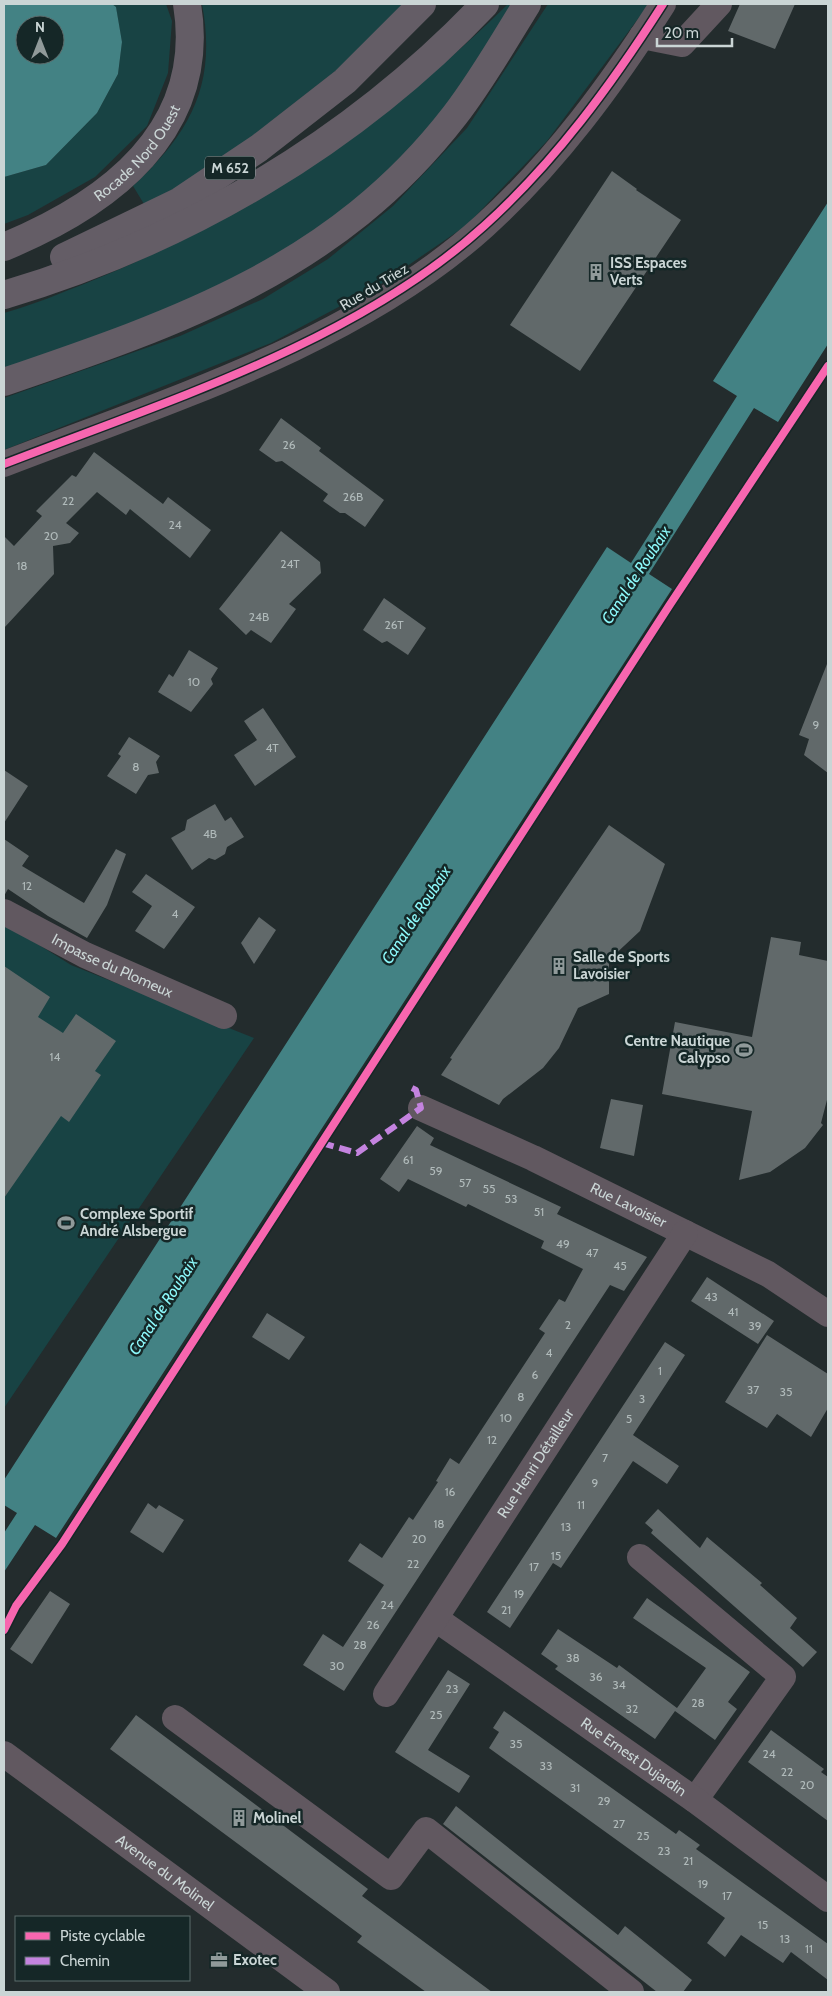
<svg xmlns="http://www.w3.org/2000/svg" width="832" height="1996" viewBox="0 0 832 1996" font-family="Cabin,sans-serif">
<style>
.green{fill:#184344}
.water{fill:#438284;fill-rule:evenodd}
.building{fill:#61696a}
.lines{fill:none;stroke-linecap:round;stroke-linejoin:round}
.minor{stroke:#615860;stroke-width:26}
.highway{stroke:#645d66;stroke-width:28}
.quiet{stroke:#c483df;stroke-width:6;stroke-dasharray:12 6;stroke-linecap:butt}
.cycleway-casing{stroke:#152727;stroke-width:11}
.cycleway{stroke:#f766af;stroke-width:8}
.labels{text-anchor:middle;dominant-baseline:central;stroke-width:5;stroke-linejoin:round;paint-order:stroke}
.number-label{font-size:12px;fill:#b0baba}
.shield{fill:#152727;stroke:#94a1a1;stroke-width:1}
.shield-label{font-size:14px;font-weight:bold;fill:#cad5d5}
.street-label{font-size:15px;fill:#cad5d5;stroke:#152727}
.poi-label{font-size:15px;font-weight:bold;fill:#cad5d5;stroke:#152727;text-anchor:start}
.water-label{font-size:16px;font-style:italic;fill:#8df9fb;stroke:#152727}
</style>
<rect width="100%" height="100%" fill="#232c2d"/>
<path class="green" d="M 112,4 L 166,4 L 172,21 L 168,73 L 147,126 L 95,177 L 28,215 L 4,224 L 4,177 L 46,165 L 97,113 L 118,74 L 122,42 L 116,8 Z
M 202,4 L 404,4 L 351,59 L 205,173 L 144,204 L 133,186 C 191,132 217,84 202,4 Z
M 508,4 L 514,4 L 480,63 L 423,134 L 363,196 L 287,252 L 178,307 L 4,369 L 4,313 C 33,305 61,293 89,282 C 246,219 388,122 508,4 Z
M 548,4 L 649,4 L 547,141 L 467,225 L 378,286 L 271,343 L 4,450 L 4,398 L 180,336 L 263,299 L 328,259 L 393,206 L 467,128 Z
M 4,923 L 71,965 L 254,1038 L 4,1408 Z"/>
<path class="water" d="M 4,4 L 112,4 L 116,7 L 122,42 L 118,74 L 97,113 L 46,165 L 4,177 ZM 25,25 L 55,25 L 55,55 L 25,55 Z
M 828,202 L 828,344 L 778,422 L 754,408 L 649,574 L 672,589 L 56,1538 L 35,1525 L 4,1572 L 4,1533 L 17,1513 L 4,1505 L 4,1480 L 607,547 L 631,563 L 737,396 L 713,381 Z"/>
<path class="building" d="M 740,4 L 795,4 L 775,49 L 728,31 Z
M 612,171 L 637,189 L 636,190 L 681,220 L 580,371 L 510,325 Z
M 281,418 L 321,448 L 319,451 L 384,500 L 365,527 L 345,513 L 340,513 L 323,501 L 328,494 L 282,461 L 276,462 L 259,450 Z
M 94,452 L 163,504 L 168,497 L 211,530 L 190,558 L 130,509 L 126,515 L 97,492 L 66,523 L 79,533 L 70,543 L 53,546 L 54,574 L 4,628 L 4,536 L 14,546 L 42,516 L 36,511 L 72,475 L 76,477 Z
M 281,531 L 320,562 L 321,573 L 289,604 L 296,609 L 271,643 L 251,630 L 246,635 L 219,609 Z
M 384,598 L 426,628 L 408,655 L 387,641 L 382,643 L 363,630 Z
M 189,650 L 218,668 L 211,679 L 213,684 L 191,712 L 158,692 L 169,674 L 173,677 Z
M 827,664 L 828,664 L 828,773 L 804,755 L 809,739 L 799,735 Z
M 263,708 L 296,757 L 255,786 L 234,755 L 257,740 L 244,721 Z
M 129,737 L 160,756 L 156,762 L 159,773 L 148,775 L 136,794 L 107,776 L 121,756 L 118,754 Z
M 4,770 L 28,786 L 4,823 Z
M 215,804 L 225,821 L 231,817 L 244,837 L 227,847 L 225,854 L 215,860 L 209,858 L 192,870 L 171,838 L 185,830 L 187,820 Z
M 609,825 L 665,864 L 640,931 L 609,960 L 609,994 L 578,1008 L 559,1048 L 543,1068 L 503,1099 L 499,1105 L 441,1075 L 452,1059 L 450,1058 Z
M 4,839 L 29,856 L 22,866 L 84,903 L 116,849 L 126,854 L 107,905 L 87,938 L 48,916 L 8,889 L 4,896 Z
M 146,874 L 195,907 L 164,949 L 135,931 L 152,906 L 132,892 Z
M 259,917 L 276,930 L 254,964 L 241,943 Z
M 771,937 L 801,942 L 799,955 L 828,961 L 828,1096 L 821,1123 L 823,1125 L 805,1148 L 770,1172 L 739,1180 L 752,1111 L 662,1094 L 675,1022 L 752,1037 Z
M 4,966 L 50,997 L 38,1017 L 63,1033 L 76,1014 L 116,1041 L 95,1071 L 101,1075 L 69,1122 L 61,1116 L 4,1198 Z
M 611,1099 L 643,1105 L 634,1156 L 600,1148 Z
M 417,1126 L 434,1138 L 430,1145 L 561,1207 L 557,1214 L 647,1257 L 624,1291 L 610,1285 L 344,1691 L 303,1665 L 323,1634 L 343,1647 L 384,1585 L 348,1561 L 360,1543 L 382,1558 L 409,1517 L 413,1520 L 438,1482 L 436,1481 L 450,1458 L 459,1464 L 545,1333 L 539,1329 L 559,1299 L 565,1302 L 583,1269 L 541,1248 L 544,1241 L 468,1204 L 466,1207 L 408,1179 L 399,1192 L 380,1179 Z
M 707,1277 L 774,1321 L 758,1344 L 691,1301 Z
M 267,1313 L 305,1337 L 289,1360 L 252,1337 Z
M 767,1335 L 828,1374 L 828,1408 L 811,1437 L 777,1414 L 767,1428 L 725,1402 Z
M 665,1342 L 685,1355 L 633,1435 L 679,1466 L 667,1484 L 633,1461 L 561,1568 L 553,1563 L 510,1628 L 487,1612 Z
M 148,1503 L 156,1509 L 159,1505 L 184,1520 L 163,1553 L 130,1532 Z
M 658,1509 L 700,1548 L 707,1537 L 762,1583 L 760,1585 L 797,1618 L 790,1628 L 817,1652 L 803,1667 L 651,1533 L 653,1530 L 645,1523 Z
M 50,1591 L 70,1604 L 32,1664 L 10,1649 Z
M 647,1598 L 750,1672 L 728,1702 L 737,1709 L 715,1740 L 675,1711 L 655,1739 L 555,1669 L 558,1666 L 541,1654 L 558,1629 L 617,1668 L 619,1665 L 677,1708 L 706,1668 L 633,1618 Z
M 448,1670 L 470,1684 L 428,1750 L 470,1776 L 459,1793 L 395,1752 Z
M 504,1711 L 676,1834 L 679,1830 L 700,1845 L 696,1849 L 828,1944 L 828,1980 L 791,1952 L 783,1963 L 741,1935 L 725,1957 L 707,1943 L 725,1918 L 489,1748 L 499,1732 L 493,1728 Z
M 136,1715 L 368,1889 L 362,1896 L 492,1992 L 426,1992 L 357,1942 L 362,1936 L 110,1749 Z
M 771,1730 L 824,1769 L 821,1772 L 828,1777 L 828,1821 L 748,1762 Z
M 456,1806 L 618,1935 L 625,1926 L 692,1980 L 683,1992 L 657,1992 L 443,1824 Z"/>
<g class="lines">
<g class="minor">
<path d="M 642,36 L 682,44 L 719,4"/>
<path d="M 4,464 C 164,402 355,343 484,226 C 555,162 612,84 663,4"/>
<path id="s1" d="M 4,912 L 85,955 L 224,1016"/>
<path id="s2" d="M 421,1108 L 533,1158 L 768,1274 L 828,1314"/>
<path d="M 640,1557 L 783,1677 L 695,1800"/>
<path id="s3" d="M 436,1619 L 695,1800 L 828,1899"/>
<path id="s4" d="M 386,1694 L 685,1233"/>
<path d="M 175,1718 L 391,1877 L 426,1830 L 631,1992"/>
<path id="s5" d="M 4,1754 L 327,1992"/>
</g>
<g class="highway">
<path id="s6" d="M 4,247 C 108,204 208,131 187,4"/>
<path d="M 64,257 L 180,201 L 259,148 L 345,81 L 422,4"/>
<path d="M 4,295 C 186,241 354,142 485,4"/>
<path d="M 4,382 C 180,322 337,268 455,115 C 482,80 504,41 527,4"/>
</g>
<path class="quiet" d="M 322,1143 L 357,1153 L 421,1108 L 416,1090 L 412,1088"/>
<g class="cycleway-casing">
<path id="cycleway" d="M 4,464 C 164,402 355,343 484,226 C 555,162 612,84 663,4
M 4,1630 L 16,1606 L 62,1544 L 669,606 L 828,366"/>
</g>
<use href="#cycleway" class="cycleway"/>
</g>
<defs>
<g id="building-bare" transform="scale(1.35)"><path d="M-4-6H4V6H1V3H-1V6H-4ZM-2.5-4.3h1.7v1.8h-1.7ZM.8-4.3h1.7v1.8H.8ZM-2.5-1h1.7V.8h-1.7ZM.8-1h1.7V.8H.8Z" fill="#909a9a" stroke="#152727" stroke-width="2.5" paint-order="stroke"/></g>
<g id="stadium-bare" transform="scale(1.35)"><path d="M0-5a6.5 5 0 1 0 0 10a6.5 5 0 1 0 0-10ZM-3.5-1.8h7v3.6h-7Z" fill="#909a9a" stroke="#152727" stroke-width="2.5" paint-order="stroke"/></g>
<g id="office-bare" transform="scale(1.35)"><path d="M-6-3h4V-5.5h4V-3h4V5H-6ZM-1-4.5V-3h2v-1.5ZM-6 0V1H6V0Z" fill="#909a9a" stroke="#152727" stroke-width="2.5" paint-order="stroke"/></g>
</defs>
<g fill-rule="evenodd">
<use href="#building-bare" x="596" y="272"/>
<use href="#building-bare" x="559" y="966"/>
<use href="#stadium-bare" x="744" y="1050"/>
<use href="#stadium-bare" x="66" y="1223"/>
<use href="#building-bare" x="239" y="1818"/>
<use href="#office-bare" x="219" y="1960"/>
</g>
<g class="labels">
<g class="number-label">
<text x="289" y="444">26</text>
<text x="353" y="496">26B</text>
<text x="68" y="500">22</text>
<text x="175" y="524">24</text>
<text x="51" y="535">20</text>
<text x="290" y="563">24T</text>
<text x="22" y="565">18</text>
<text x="259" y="616">24B</text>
<text x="394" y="624">26T</text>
<text x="194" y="681">10</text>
<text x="816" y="724">9</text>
<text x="272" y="747">4T</text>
<text x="136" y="766">8</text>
<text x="210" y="833">4B</text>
<text x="27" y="885">12</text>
<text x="175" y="913">4</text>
<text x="55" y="1056">14</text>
<text x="408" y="1159">61</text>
<text x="436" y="1170">59</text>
<text x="465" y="1182">57</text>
<text x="489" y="1188">55</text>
<text x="511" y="1198">53</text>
<text x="539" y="1211">51</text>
<text x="563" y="1243">49</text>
<text x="592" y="1252">47</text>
<text x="620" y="1265">45</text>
<text x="711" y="1296">43</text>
<text x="733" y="1311">41</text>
<text x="568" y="1324">2</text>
<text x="755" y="1325">39</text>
<text x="549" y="1352">4</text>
<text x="660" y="1370">1</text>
<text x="535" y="1374">6</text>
<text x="753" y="1389">37</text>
<text x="786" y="1391">35</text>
<text x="521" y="1396">8</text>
<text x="642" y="1398">3</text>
<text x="506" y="1417">10</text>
<text x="629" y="1418">5</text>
<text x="492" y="1439">12</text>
<text x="605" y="1457">7</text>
<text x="595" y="1482">9</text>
<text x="450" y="1491">16</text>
<text x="581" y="1504">11</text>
<text x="439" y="1523">18</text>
<text x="566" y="1526">13</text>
<text x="419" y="1538">20</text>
<text x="556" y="1555">15</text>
<text x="413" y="1563">22</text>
<text x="534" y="1566">17</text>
<text x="519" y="1593">19</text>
<text x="387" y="1604">24</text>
<text x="506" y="1609">21</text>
<text x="373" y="1624">26</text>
<text x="360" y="1644">28</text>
<text x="573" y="1657">38</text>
<text x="337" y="1665">30</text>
<text x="596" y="1676">36</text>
<text x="619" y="1684">34</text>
<text x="452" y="1688">23</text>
<text x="698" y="1702">28</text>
<text x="632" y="1708">32</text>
<text x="436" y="1714">25</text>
<text x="516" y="1743">35</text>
<text x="769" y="1753">24</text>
<text x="546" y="1765">33</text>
<text x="787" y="1771">22</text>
<text x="807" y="1784">20</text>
<text x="575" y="1787">31</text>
<text x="604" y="1800">29</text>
<text x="619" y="1823">27</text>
<text x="643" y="1835">25</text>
<text x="664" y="1850">23</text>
<text x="688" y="1860">21</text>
<text x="703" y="1883">19</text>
<text x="727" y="1895">17</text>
<text x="763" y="1924">15</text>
<text x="785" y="1938">13</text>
<text x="809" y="1948">11</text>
</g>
<rect class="shield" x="205" y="156.5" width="50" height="23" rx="4"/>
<g class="shield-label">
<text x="230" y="168">M 652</text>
</g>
<g class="street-label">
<text stroke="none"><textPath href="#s6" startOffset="166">Rocade Nord Ouest</textPath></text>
<text transform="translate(374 287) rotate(-31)">Rue du Triez</text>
<text stroke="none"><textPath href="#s1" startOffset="121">Impasse du Plomeux</textPath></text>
<text stroke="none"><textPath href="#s2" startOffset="229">Rue Lavoisier</textPath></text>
<text stroke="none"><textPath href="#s4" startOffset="275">Rue Henri Détailleur</textPath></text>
<text stroke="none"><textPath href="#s3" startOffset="241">Rue Ernest Dujardin</textPath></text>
<text stroke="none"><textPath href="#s5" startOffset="200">Avenue du Molinel</textPath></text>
</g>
<g class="poi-label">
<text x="610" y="263">ISS Espaces<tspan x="610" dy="17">Verts</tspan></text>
<text x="573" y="957">Salle de Sports<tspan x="573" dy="17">Lavoisier</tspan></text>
<text x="730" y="1041" text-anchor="end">Centre Nautique<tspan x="730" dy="17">Calypso</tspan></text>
<text x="80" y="1214">Complexe Sportif<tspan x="80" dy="17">André Alsbergue</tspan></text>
<text x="253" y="1818">Molinel</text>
<text x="233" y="1960">Exotec</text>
</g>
<g class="water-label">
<text transform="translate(636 575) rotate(-57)">Canal de Roubaix</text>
<text transform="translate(416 915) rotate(-57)">Canal de Roubaix</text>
<text transform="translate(163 1306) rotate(-57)">Canal de Roubaix</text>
</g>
</g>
<rect width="832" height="1996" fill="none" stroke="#cad5d5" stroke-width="10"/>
<rect x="15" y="1916" width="175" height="65" fill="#152727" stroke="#5d6d6d"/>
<rect x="25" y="1932" width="25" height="8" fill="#f766af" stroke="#5d6d6d"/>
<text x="60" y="1941" font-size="15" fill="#cad5d5">Piste cyclable</text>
<rect x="25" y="1957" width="25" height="8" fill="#c483df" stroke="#5d6d6d"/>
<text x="60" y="1966" font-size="15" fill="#cad5d5">Chemin</text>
<g transform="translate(40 40)"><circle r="24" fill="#152727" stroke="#5d6d6d"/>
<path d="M0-4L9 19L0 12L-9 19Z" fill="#909a9a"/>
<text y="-8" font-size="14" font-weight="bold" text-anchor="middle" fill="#cad5d5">N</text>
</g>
<path d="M657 38v8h75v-8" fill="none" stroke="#cad5d5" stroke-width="2.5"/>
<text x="664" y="38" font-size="15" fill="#cad5d5" stroke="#152727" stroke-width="4" paint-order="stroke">20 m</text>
</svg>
